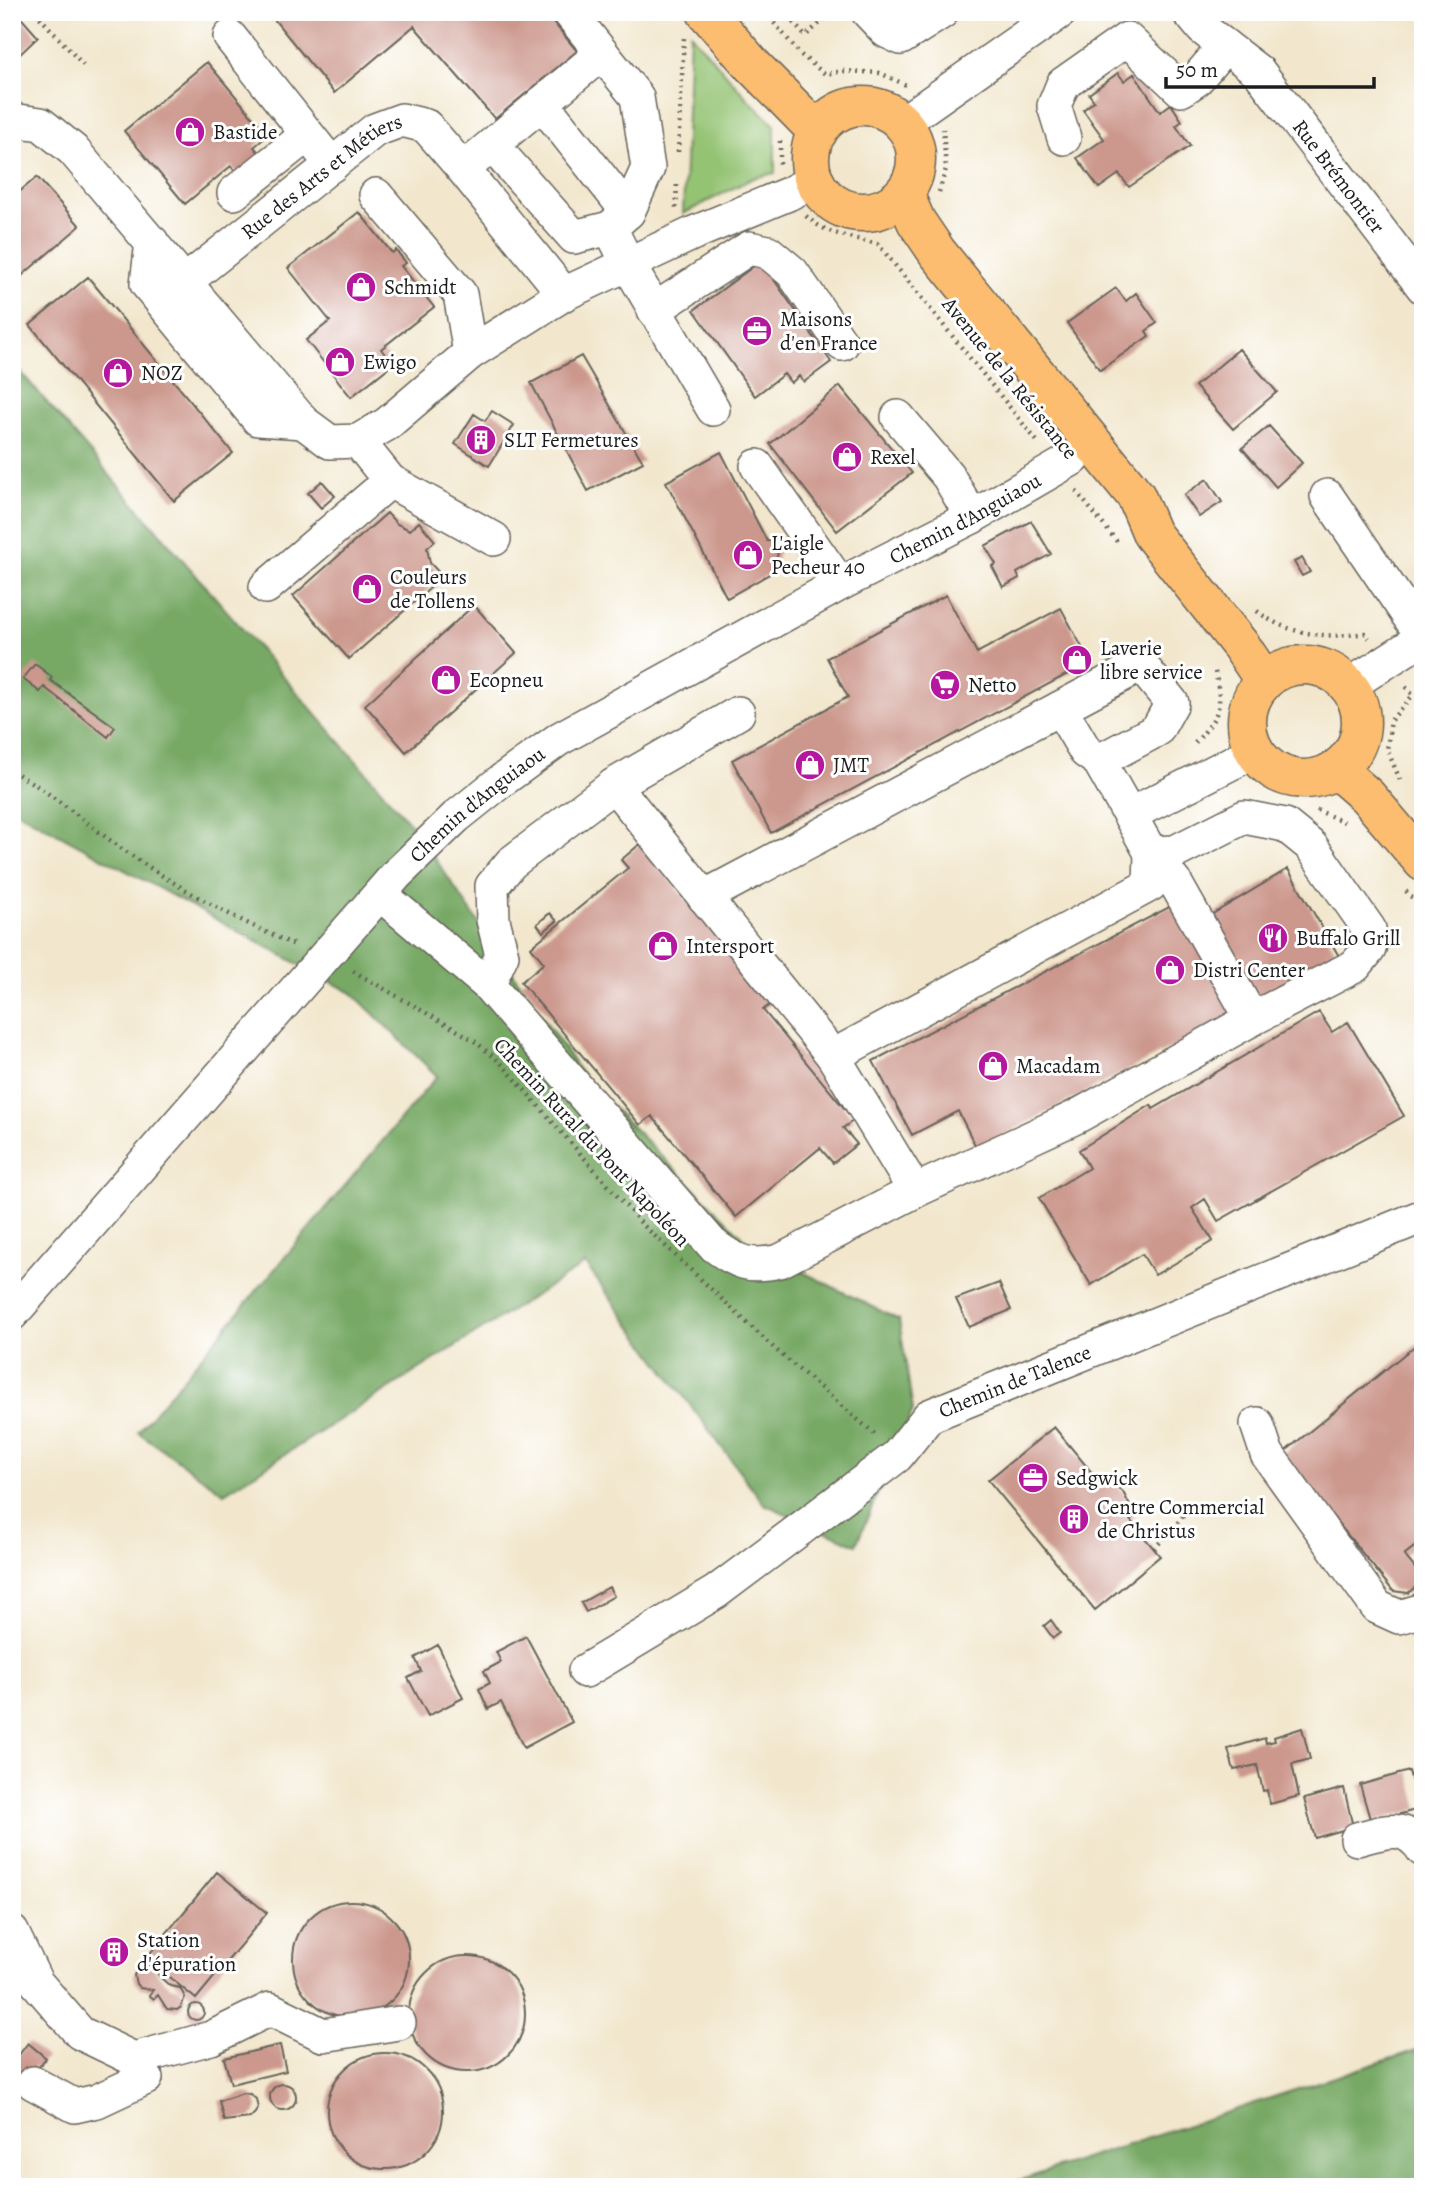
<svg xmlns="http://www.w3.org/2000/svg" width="1435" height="2199" viewBox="0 0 1435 2199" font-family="Alegreya,serif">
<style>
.green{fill:#94c373;stroke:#587048;stroke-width:2}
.forest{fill:#77a965;stroke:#4a6240;stroke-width:2}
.building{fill:#cc988d}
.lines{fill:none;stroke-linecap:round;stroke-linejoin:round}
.minor-casing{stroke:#67635a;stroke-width:36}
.major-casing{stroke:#67635a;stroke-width:41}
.path{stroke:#67635a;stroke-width:4.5;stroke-dasharray:2 5;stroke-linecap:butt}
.minor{stroke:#fff;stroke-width:33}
.major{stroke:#fcbd6f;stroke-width:38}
.labels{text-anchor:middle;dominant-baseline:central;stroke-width:6;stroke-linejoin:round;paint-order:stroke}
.poi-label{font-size:21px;fill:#1c1c1c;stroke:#fff;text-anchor:start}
.street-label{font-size:21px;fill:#1c1c1c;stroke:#fff}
</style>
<rect width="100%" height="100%" fill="#fff"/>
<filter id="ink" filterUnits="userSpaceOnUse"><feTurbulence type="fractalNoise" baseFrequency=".0143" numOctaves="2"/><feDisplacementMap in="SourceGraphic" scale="14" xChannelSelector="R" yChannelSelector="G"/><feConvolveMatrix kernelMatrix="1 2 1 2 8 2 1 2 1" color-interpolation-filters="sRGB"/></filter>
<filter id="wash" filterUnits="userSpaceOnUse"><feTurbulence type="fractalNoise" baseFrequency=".00686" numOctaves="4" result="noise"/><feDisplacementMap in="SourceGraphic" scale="28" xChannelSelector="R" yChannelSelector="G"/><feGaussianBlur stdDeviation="1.57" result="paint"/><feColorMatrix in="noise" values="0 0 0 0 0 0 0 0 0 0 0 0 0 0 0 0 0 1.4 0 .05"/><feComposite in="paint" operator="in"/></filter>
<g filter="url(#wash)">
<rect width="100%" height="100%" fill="#f2e7cd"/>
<path class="green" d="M 690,33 L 748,99 L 775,125 L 775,173 L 753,178 L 683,214 Z"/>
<path class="forest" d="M 12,362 L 415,829 L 587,1082 L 753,1247 L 899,1320 L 913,1410 L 856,1545 L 764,1504 L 585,1264 L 224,1493 L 138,1432 L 437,1076 L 352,993 L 12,809 Z
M 1423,2048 L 1423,2187 L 999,2187 Z"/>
<g id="blocks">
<path class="building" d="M 12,12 L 16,12 L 38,37 L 12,62 Z
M 268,12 L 545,12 L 577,51 L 495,119 L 414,26 L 334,93 Z
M 207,62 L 268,135 L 254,147 L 262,156 L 239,176 L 231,166 L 185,204 L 124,131 Z
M 1118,73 L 1124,81 L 1134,74 L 1160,112 L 1171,104 L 1182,121 L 1176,126 L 1190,146 L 1129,187 L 1119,174 L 1099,188 L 1077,158 L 1104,139 L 1083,110 L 1094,101 L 1089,94 Z
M 37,177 L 80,226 L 12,284 L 12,198 Z
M 359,212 L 392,253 L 396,250 L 406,263 L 401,266 L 434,307 L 381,349 L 393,364 L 351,397 L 306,340 L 330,321 L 288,268 Z
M 761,261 L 831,362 L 804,382 L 799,376 L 791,383 L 784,374 L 755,396 L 694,310 Z
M 88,277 L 233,453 L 174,501 L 30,325 Z
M 1116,288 L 1126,301 L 1136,293 L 1157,323 L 1146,331 L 1149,336 L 1100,370 L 1067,323 Z
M 1239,349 L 1277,392 L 1233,429 L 1195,386 Z
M 581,356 L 643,462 L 588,491 L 531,383 Z
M 840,386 L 912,473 L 837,531 L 770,444 Z
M 492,411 L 514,425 L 489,466 L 455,444 L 474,414 L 485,421 Z
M 1269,426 L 1302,463 L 1276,487 L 1242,448 Z
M 721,452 L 767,541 L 780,543 L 776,561 L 780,568 L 727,598 L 666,482 Z
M 1207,479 L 1222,502 L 1199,517 L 1184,495 Z
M 322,481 L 335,496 L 321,508 L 308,493 Z
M 387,513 L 397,524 L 410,530 L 419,522 L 435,541 L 427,548 L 430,563 L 443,577 L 349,659 L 293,596 Z
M 1031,521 L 1051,554 L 1017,573 L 1019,578 L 1003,587 L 992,566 L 996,564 L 985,546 Z
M 1302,558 L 1310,572 L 1302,576 L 1294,562 Z
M 946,595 L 977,653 L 1061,608 L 1090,662 L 771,833 L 732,760 L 848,697 L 827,658 Z
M 474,605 L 516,653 L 406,752 L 365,705 Z
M 35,664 L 52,677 L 50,680 L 115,727 L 108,737 L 44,687 L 40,692 L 23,679 Z
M 640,844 L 772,1003 L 763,1010 L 854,1120 L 843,1128 L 857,1144 L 833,1163 L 820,1148 L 736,1217 L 652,1116 L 640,1125 L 521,982 L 544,963 L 531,947 L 628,868 L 621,860 Z
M 1288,869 L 1340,958 L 1257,1006 L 1206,918 Z
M 1177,903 L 1236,1014 L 977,1149 L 958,1111 L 912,1135 L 873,1061 Z
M 550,913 L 557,921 L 543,932 L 537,924 Z
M 1319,1012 L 1332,1032 L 1348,1022 L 1404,1116 L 1218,1221 L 1205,1199 L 1192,1208 L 1213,1241 L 1155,1275 L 1142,1254 L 1091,1285 L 1039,1198 L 1089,1168 L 1079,1150 L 1151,1105 L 1153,1109 Z
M 999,1283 L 1011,1310 L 969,1327 L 956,1299 Z
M 1423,1339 L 1423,1540 L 1404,1555 L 1423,1578 L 1423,1581 L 1408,1593 L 1393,1591 L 1282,1454 Z
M 1054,1427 L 1097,1479 L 1101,1476 L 1106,1478 L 1123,1492 L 1135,1516 L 1130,1520 L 1160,1556 L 1095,1610 L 988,1480 Z
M 609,1587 L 614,1596 L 586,1612 L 581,1603 Z
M 1051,1620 L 1060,1633 L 1053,1638 L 1044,1626 Z
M 526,1636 L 572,1722 L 524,1748 L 501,1702 L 488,1709 L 479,1689 L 490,1683 L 484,1671 L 501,1662 L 496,1652 Z
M 438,1645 L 463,1698 L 428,1716 L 408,1678 L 421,1671 L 415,1658 Z
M 1302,1728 L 1310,1759 L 1292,1764 L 1299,1796 L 1270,1804 L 1267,1790 L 1263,1791 L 1257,1765 L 1234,1770 L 1228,1749 L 1265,1738 L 1266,1743 L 1275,1741 L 1274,1737 Z
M 1409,1771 L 1419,1809 L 1371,1822 L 1360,1785 Z
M 1344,1788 L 1353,1827 L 1315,1838 L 1304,1799 Z
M 217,1872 L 267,1913 L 196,1999 L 146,1958 Z
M293 1959a58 58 0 1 1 116 0a58 58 0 1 1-116 0Z
M 107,1945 L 123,1950 L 120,1958 L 105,1954 Z
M409 2014a58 58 0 1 1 116 0a58 58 0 1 1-116 0Z
M 144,1964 L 154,1967 L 159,1976 L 170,1986 L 180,1988 L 185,1997 L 181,2007 L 177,2010 L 167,2009 L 158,1995 L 154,1999 L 149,1995 L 153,1990 L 140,1988 L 136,1984 L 134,1975 L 139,1967 Z
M188 2012a8 8 0 1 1 16 0a8 8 0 1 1-16 0Z
M 28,2043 L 46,2058 L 37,2069 L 35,2066 L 18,2088 L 12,2084 L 12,2051 L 18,2056 Z
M 280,2045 L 286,2071 L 231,2084 L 224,2058 Z
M327 2111a58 58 0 1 1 116 0a58 58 0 1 1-116 0Z
M270 2097a13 13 0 1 1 26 0a13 13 0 1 1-26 0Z
M 243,2093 L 250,2094 L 256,2099 L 258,2108 L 255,2113 L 250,2118 L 224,2121 L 219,2101 Z"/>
</g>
</g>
<g filter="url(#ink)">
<use href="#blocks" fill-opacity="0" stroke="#67635a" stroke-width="2"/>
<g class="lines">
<g class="minor-casing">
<g id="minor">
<path d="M 569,12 L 637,97 L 648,168 L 628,212 L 610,228 L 628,264 L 713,409"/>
<path d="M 868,12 L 886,31 L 901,38 L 942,12"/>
<path id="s1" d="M 1189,12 L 1203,29 L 1259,72 L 1423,287"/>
<path d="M 230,37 L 332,165"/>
<path d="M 542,103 L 628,212"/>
<path d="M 12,120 L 41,124 L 73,150 L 303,422 L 330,442 L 358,441 L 387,424 L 470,353 L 564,294 L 694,233 L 788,194 L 815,180"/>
<path d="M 902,123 L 1060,12"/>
<path d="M 1064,138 L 1054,106 L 1063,84 L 1127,39 L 1181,90 L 1196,80 L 1225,46"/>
<path d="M 492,145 L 574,237 L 610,228"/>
<path d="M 463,169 L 602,53"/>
<path d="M 234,193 L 307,135"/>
<path d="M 376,195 L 460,294 L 470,353"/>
<path d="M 152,242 L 147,284 L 258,419 L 303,422"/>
<path id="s2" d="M 186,281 L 375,130 L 402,120 L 426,126 L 463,169 L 564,294"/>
<path d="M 654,310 L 749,248 L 768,252 L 792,272 L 842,344"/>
<path d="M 898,417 L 948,476 L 972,517"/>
<path d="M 358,441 L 390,481 L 494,539"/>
<path d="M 757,466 L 840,584"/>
<path d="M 1327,496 L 1423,637"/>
<path d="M 266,587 L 390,481"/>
<path d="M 1348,686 L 1423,638"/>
<path d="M 1060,708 L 1086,752 L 1099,761 L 1151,853 L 1176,884 L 1252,1019"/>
<path d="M 614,785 L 833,1056 L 1150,885 L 1151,853"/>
<path d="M 1131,814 L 1255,751"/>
<path d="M 380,894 L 488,985 L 712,1244 C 737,1263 749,1268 780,1261 L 915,1191 L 1076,1117 L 1252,1019 L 1355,966 L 1369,949 L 1371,939 L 1369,929 L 1311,846 L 1285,825 L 1244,817 L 1175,852 L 1151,853"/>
<path d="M 704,897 L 1141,665 L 1172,703 L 1157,730 L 1099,761"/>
<path d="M 488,985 L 502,955 L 493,920 L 492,886 L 511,863 L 614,785 L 738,713"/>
<path d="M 833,1056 L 915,1191"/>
<path id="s3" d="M 12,1314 L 397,874 L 456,817 L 501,781 L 559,739 L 840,584 L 972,517 L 1074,458"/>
<path d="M 1257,1424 L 1267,1454 L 1377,1607 L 1399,1617 L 1423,1610"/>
<path id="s4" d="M 585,1671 L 716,1592 L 839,1500 L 897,1456 L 929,1416 L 1423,1216"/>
<path d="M 1357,1839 C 1384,1832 1405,1822 1423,1850"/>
<path d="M 12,1932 L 36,1982 L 80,2033 L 134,2059 L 211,2038 L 270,2009 L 323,2035 L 399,2023"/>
<path d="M 33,2083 L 75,2106 L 97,2101 L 146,2078 L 134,2059"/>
</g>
</g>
<g class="major-casing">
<path id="major" d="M 706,12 L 752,65 L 818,132
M810 159a53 53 0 1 1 106 0a53 53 0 1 1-106 0Z
M 904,193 L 916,221 L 937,252 L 1136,496 L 1152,534 L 1241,646 L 1264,680
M1247 722a57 57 0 1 1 114 0a57 57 0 1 1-114 0Z
M 1336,769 L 1367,796 L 1423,862"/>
</g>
<path class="path" d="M 35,12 L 86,68
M 765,12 L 801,55 L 825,74 L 845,71 L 880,73 L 906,85
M 784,12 L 805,36 L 833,12
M 678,152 L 684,38
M 780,164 L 780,141
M 939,192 L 946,169 L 943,129
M 676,208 L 677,181
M 806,216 C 826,235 852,237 878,244 L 1037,441
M 1076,491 L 1119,544
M 1257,611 C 1287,635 1328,639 1365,633 L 1369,638
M 1195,743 C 1222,712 1223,707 1214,667
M 12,771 C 51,792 83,821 118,846 C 174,886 234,919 297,946
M 1400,780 L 1387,749 L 1391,720 L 1413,695 L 1403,684
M 1317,810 L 1344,822
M 1406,891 L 1423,910
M 353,971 L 472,1039 L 501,1063 L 641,1223 L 775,1349 L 877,1436
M 1154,1549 L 1187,1512"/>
<use href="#minor" class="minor"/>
<use href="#major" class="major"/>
</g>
</g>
<defs>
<g id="shop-disc" transform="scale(1.575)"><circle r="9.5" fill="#b5179e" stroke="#fff"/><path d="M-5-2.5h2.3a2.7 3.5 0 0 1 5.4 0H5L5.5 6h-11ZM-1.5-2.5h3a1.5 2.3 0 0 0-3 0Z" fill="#fff"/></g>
<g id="office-disc" transform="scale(1.575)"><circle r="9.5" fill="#b5179e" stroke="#fff"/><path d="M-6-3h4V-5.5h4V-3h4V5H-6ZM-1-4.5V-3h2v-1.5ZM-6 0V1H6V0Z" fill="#fff"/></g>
<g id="building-disc" transform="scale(1.575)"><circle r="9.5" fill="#b5179e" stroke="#fff"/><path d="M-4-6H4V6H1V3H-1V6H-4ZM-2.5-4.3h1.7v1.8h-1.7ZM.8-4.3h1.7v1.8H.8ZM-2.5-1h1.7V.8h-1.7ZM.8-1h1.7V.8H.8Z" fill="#fff"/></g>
<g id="supermarket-disc" transform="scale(1.575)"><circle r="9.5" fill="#b5179e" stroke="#fff"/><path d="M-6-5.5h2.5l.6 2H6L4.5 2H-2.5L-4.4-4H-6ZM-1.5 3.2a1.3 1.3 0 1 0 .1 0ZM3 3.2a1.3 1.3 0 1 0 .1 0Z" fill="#fff"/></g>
<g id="restaurant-disc" transform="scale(1.575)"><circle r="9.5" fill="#b5179e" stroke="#fff"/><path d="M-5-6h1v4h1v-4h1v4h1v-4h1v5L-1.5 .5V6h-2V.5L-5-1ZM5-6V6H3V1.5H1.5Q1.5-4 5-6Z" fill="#fff"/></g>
</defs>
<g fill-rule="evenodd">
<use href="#shop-disc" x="190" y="132"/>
<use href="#shop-disc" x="361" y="287"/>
<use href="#office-disc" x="757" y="331"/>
<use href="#shop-disc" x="340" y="362"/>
<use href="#shop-disc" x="118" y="373"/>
<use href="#building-disc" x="481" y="440"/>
<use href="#shop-disc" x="847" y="457"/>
<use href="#shop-disc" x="748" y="555"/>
<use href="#shop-disc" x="367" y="589"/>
<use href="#shop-disc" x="1077" y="660"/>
<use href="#shop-disc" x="446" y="680"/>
<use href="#supermarket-disc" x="945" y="685"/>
<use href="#shop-disc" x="810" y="765"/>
<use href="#restaurant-disc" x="1273" y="938"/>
<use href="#shop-disc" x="663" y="946"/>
<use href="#shop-disc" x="1170" y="970"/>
<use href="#shop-disc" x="993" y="1066"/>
<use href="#office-disc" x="1033" y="1478"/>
<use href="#building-disc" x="1074" y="1519"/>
<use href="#building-disc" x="114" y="1952"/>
</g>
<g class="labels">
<g class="poi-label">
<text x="213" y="132">Bastide</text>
<text x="384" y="287">Schmidt</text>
<text x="780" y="319">Maisons<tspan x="780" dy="24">d'en France</tspan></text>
<text x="363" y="362">Ewigo</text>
<text x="141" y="373">NOZ</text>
<text x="504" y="440">SLT Fermetures</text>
<text x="870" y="457">Rexel</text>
<text x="771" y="543">L'aigle<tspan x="771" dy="24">Pecheur 40</tspan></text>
<text x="390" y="577">Couleurs<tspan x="390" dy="24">de Tollens</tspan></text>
<text x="1100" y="648">Laverie<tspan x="1100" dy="24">libre service</tspan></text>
<text x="469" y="680">Ecopneu</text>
<text x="968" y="685">Netto</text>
<text x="833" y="765">JMT</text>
<text x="1296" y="938">Buffalo Grill</text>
<text x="686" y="946">Intersport</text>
<text x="1193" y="970">Distri Center</text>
<text x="1016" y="1066">Macadam</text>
<text x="1056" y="1478">Sedgwick</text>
<text x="1097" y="1507">Centre Commercial<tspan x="1097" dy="24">de Christus</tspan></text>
<text x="137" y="1940">Station<tspan x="137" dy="24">d'épuration</tspan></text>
</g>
<g class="street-label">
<text stroke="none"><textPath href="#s1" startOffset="224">Rue Brémontier</textPath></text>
<text stroke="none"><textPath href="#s2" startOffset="172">Rue des Arts et Métiers</textPath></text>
<text transform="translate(1010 378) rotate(51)">Avenue de la Résistance</text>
<text stroke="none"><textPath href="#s3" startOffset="1258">Chemin d'Anguiaou</textPath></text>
<text stroke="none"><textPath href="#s3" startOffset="691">Chemin d'Anguiaou</textPath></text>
<text transform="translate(592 1142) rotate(47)">Chemin Rural du Pont Napoléon</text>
<text stroke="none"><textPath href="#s4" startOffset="523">Chemin de Talence</textPath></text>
</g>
</g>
<rect width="1435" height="2199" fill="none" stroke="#fff" stroke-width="42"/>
<path d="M1166 77v10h208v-10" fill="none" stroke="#1c1c1c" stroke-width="3.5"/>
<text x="1176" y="77" font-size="21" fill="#1c1c1c" stroke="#ffffff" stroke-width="5" paint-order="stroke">50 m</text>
</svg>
